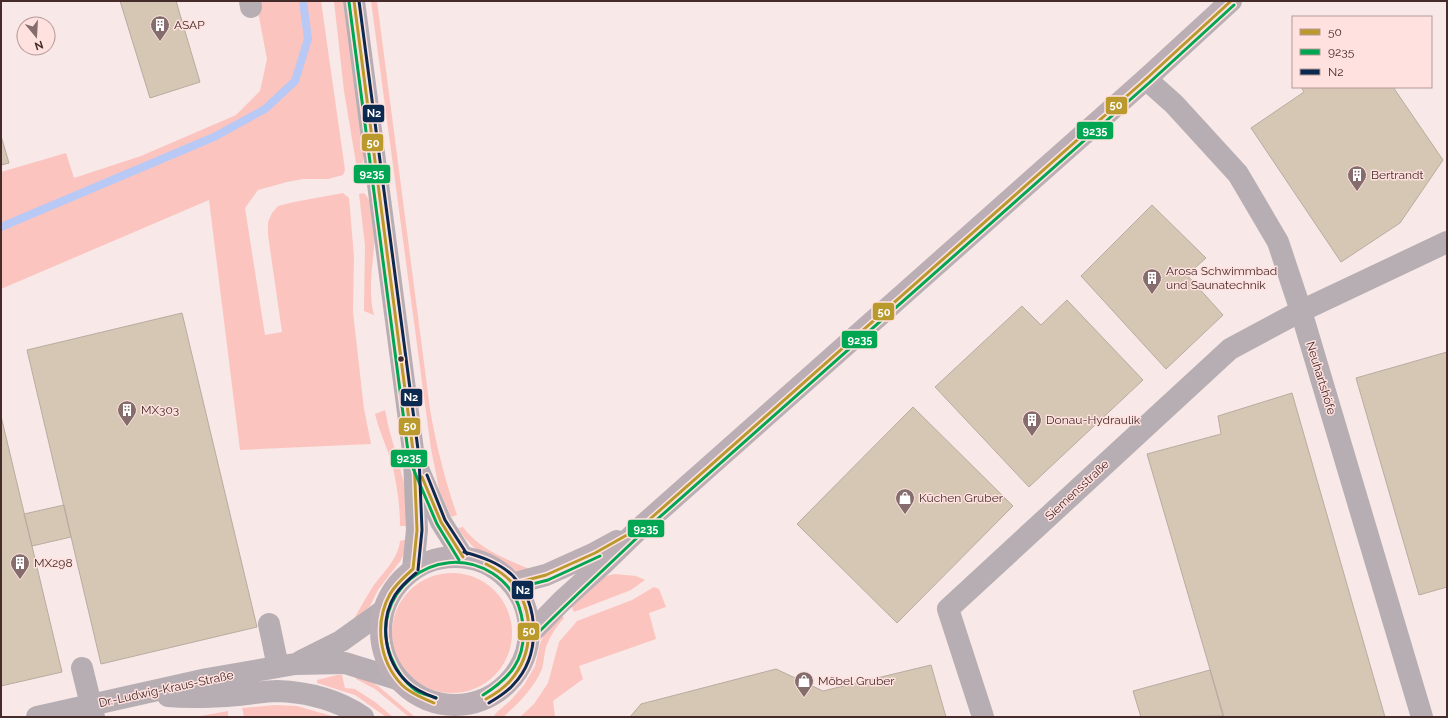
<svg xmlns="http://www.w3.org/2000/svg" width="1448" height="718" viewBox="0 0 1448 718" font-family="Raleway,sans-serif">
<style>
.green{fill:#fcc4bf}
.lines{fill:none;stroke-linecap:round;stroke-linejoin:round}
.stream{stroke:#b8c9f6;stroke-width:8}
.building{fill:#d6c6b4;stroke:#b8aca1}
.minor{stroke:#b6aeb3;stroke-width:22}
.major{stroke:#bbafb5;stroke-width:22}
.bus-1-casing{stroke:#ffe2e0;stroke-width:6}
.bus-2-casing{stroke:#ffe2e0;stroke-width:6}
.bus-3-casing{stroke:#ffe2e0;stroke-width:6}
.bus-1{stroke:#bb9a2d;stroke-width:3}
.bus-2{stroke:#00a651;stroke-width:3}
.bus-3{stroke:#0c294f;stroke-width:3}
.bus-dot{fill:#452b29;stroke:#ffe2e0;stroke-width:1.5}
.labels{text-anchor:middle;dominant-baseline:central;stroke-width:3;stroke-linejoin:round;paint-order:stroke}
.poi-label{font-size:12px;fill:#452b29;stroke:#ffe2e0;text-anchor:start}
.street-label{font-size:12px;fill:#452b29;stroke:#ffe2e0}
.line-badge{stroke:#ffe2e0;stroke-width:1.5}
.badge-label{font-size:11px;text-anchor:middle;font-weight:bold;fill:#fff}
</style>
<rect width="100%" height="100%" fill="#f8e8e7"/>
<path class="green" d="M 256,1 L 321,1 L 345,170 L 343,175 L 328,179 L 303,179 L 287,182 L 258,190 L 245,208 L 265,335 L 282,332 L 268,235 L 268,222 L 272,213 L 278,206 L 294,202 L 343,193 L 349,198 L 354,256 L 353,312 L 364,409 L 371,444 L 240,450 L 209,200 L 1,289 L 1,172 L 66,153 L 74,178 L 141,156 L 236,115 L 260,91 L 267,59 Z
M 334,1 L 343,1 L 364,152 C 363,158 364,166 357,169 L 344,91 Z
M 371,1 L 377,1 L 430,409 C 436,445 445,480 457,515 L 451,517 L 439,489 L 431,449 Z
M 364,193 C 383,212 371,259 371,284 C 371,294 371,304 374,315 L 364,311 L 365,246 L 359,194 Z
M 385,410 L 389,429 L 408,497 L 408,526 L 400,526 C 400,505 397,485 392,464 C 387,447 379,431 375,414 Z
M 463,527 C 479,550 509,560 534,571 C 507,577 471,551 458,528 Z
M 408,539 L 407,547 L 401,560 L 378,590 L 370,606 L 350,625 C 358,613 364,600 372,588 C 382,573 398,560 400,541 Z
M392 633a60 60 0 1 1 120 0a60 60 0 1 1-120 0Z
M 614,574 L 636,576 L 645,580 L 631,590 L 574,612 L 570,604 L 603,577 Z
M 654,587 L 659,589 L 666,607 L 649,613 L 656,639 L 579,666 L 583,679 L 553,701 L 555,717 L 520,717 L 534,704 L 548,683 L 559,642 L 577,621 L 632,600 Z
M 559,612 L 564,618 C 556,627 550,636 546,647 C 544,654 544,662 542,669 C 534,688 518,704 503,717 L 493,717 L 497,712 L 510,701 L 524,685 L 535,666 L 540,644 L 548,625 Z
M 337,675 L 342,675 L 345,688 L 355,689 L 375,702 L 393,717 L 386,717 L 355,695 L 317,683 L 317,680 Z
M 356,677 L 368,680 L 378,686 L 415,717 L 409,717 L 375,689 L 356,679 Z
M 275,705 L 297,706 L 335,717 L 244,717 L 242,708 Z
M 228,711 L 228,717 L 195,717 Z"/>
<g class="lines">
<path class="stream" d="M 1,227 L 214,137 L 265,109 L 295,81 L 308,39 L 303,1"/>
</g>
<path class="building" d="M 120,1 L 176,1 L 200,82 L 150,98 Z
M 1301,87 L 1393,87 L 1443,160 L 1400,223 L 1341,262 L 1251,128 L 1304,92 Z
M 1,136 L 9,163 L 1,165 Z
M 1152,205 L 1206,258 L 1187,275 L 1223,315 L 1166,369 L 1081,276 Z
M 1067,300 L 1143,380 L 1029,487 L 935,387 L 1022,306 L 1041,325 Z
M 182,313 L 257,627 L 101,664 L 27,350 Z
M 1447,352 L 1447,587 L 1419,595 L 1356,378 Z
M 1292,393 L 1385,717 L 1224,717 L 1147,454 L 1221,434 L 1218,416 Z
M 913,407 L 1013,506 L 897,623 L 797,524 Z
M 1,416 L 62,672 L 1,686 Z
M 64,505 L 71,537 L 32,546 L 24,514 Z
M 931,665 L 946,717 L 630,717 L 641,704 L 776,669 L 823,691 Z
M 1210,670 L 1223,716 L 1141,717 L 1133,691 Z"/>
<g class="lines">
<path class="minor" d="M 250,1 L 251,7
M 354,1 L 414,458 L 417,530 L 413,569
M 1146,79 L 1174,104 L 1238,174 L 1278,242 L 1301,311 L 1422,717
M 419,471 L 441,522 L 463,557
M 269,624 L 278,667
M 301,661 L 341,641 L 383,611
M 82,668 L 94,717
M 168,696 C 191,698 214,697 238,695 C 251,694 264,691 277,691 C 307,692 338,700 363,717
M 37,717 L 207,679 L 295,664 L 345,663 L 397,679
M 983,717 L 948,609 L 1230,349 L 1301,311 L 1447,242"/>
<path class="major" d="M381 631a74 74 0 1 1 148 0a74 74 0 1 1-148 0Z
M 512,584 L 546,575 L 595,553 L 617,541
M 529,635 L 562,601 L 603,564 L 641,527 L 1146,79 L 1231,1"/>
<g class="bus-1-casing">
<path id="bus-1" d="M 354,1 L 414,458 L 417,530 L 413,569
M 422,477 L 441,522 L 463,557
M 486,564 C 496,569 506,575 513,584 C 535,612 534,654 510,681 C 504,688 495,694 486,699
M 413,569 C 405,576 396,584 390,594 C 374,623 379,661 402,685 C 411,694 423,698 434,703
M 512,584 L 546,575 L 595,553 L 641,527 L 1146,79 L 1231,1"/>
</g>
<g class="bus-2-casing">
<path id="bus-2" d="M 349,2 L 409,459 L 437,524 L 459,560
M 513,589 L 548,580 L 600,556
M 533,638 C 569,601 607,567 644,531 L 1149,83 L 1234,5
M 436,698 C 429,695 420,694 414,689 C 403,681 396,669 391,657 C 366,595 435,538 492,573 C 511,585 521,604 523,626 C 526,660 510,678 483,695"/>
</g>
<g class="bus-3-casing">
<path id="bus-3" d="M 359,1 L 419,457 L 422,530 L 418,570
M 427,475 L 445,520 L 467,554
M 464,552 C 482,557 500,563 513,576 C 540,606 541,656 513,685 C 506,693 497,698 489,703
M 416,573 C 409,579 401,586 395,595 C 379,621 384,661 407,682 C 415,690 425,694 436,698"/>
</g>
<use href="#bus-1" class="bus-1"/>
<use href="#bus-2" class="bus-2"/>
<use href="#bus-3" class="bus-3"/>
</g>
<defs>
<g id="building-pin" transform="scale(1)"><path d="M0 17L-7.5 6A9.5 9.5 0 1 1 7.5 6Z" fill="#846d6c" stroke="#ffe2e0"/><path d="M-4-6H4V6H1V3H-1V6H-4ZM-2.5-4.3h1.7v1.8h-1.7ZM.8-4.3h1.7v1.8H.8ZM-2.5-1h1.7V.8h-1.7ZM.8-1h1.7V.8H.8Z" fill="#fff"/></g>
<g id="shop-pin" transform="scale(1)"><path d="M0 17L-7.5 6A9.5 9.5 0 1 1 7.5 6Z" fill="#846d6c" stroke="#ffe2e0"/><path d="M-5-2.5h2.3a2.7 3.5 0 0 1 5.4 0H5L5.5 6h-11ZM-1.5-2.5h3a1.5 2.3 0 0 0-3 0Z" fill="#fff"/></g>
</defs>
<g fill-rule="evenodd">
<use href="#building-pin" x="160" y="25"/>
<use href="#building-pin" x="1357" y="175"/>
<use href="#building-pin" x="1152" y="278"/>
<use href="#building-pin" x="127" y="410"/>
<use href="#building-pin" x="1032" y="420"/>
<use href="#shop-pin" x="905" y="498"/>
<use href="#building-pin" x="20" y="563"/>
<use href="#shop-pin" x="804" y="681"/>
</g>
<circle class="bus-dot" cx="401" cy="359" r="3.5"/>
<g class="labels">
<g class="poi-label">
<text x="174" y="25">ASAP</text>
<text x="1371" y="175">Bertrandt</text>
<text x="1166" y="271">Arosa Schwimmbad<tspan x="1166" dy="14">und Saunatechnik</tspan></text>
<text x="141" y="410">MX303</text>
<text x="1046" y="420">Donau-Hydraulik</text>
<text x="919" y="498">Küchen Gruber</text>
<text x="34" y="563">MX298</text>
<text x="818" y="681">Möbel Gruber</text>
</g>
<g class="street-label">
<text transform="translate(1321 378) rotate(73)">Neuhartshöfe</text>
<text transform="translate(1077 490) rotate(-43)">Siemensstraße</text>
<text transform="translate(166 689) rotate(-12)">Dr.-Ludwig-Kraus-Straße</text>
</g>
</g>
<g class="line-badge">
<rect x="1105" y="96" width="23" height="19" rx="4" fill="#bb9a2d"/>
<rect x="362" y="104" width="23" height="19" rx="4" fill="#0c294f"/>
<rect x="1076" y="121" width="38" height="19" rx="4" fill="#00a651"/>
<rect x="361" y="133" width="23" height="19" rx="4" fill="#bb9a2d"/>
<rect x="353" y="164" width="38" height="20" rx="4" fill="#00a651"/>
<rect x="872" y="302" width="23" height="19" rx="4" fill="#bb9a2d"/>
<rect x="841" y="330" width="37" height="19" rx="4" fill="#00a651"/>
<rect x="400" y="388" width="23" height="19" rx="4" fill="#0c294f"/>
<rect x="398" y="417" width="23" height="19" rx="4" fill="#bb9a2d"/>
<rect x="390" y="449" width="38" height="19" rx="4" fill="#00a651"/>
<rect x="627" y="519" width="38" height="19" rx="4" fill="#00a651"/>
<rect x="511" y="580" width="23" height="20" rx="4" fill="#0c294f"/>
<rect x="517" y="622" width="23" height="19" rx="4" fill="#bb9a2d"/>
</g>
<g class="badge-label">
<text x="1116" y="109">50</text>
<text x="374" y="117">N2</text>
<text x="1095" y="135">9235</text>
<text x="373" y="147">50</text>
<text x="372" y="178">9235</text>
<text x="884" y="316">50</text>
<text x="860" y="344">9235</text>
<text x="411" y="401">N2</text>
<text x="410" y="430">50</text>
<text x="409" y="462">9235</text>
<text x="646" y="533">9235</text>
<text x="523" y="594">N2</text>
<text x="529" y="635">50</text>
</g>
<rect width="1448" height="718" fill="none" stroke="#452b29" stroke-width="4"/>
<rect x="1292" y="16" width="140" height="72" fill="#ffe2e0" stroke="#b59997"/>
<rect x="1300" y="29" width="20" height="6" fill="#bb9a2d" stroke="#b59997"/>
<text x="1328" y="36" font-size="12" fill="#452b29">50</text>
<rect x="1300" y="49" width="20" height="6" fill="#00a651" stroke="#b59997"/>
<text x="1328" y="56" font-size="12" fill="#452b29">9235</text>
<rect x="1300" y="69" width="20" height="6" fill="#0c294f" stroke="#b59997"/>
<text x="1328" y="76" font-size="12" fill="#452b29">N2</text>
<g transform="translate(36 36) rotate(162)"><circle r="19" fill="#ffe2e0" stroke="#b59997"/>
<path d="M0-3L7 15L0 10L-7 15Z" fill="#846d6c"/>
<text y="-6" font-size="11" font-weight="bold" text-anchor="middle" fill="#452b29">N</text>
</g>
</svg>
